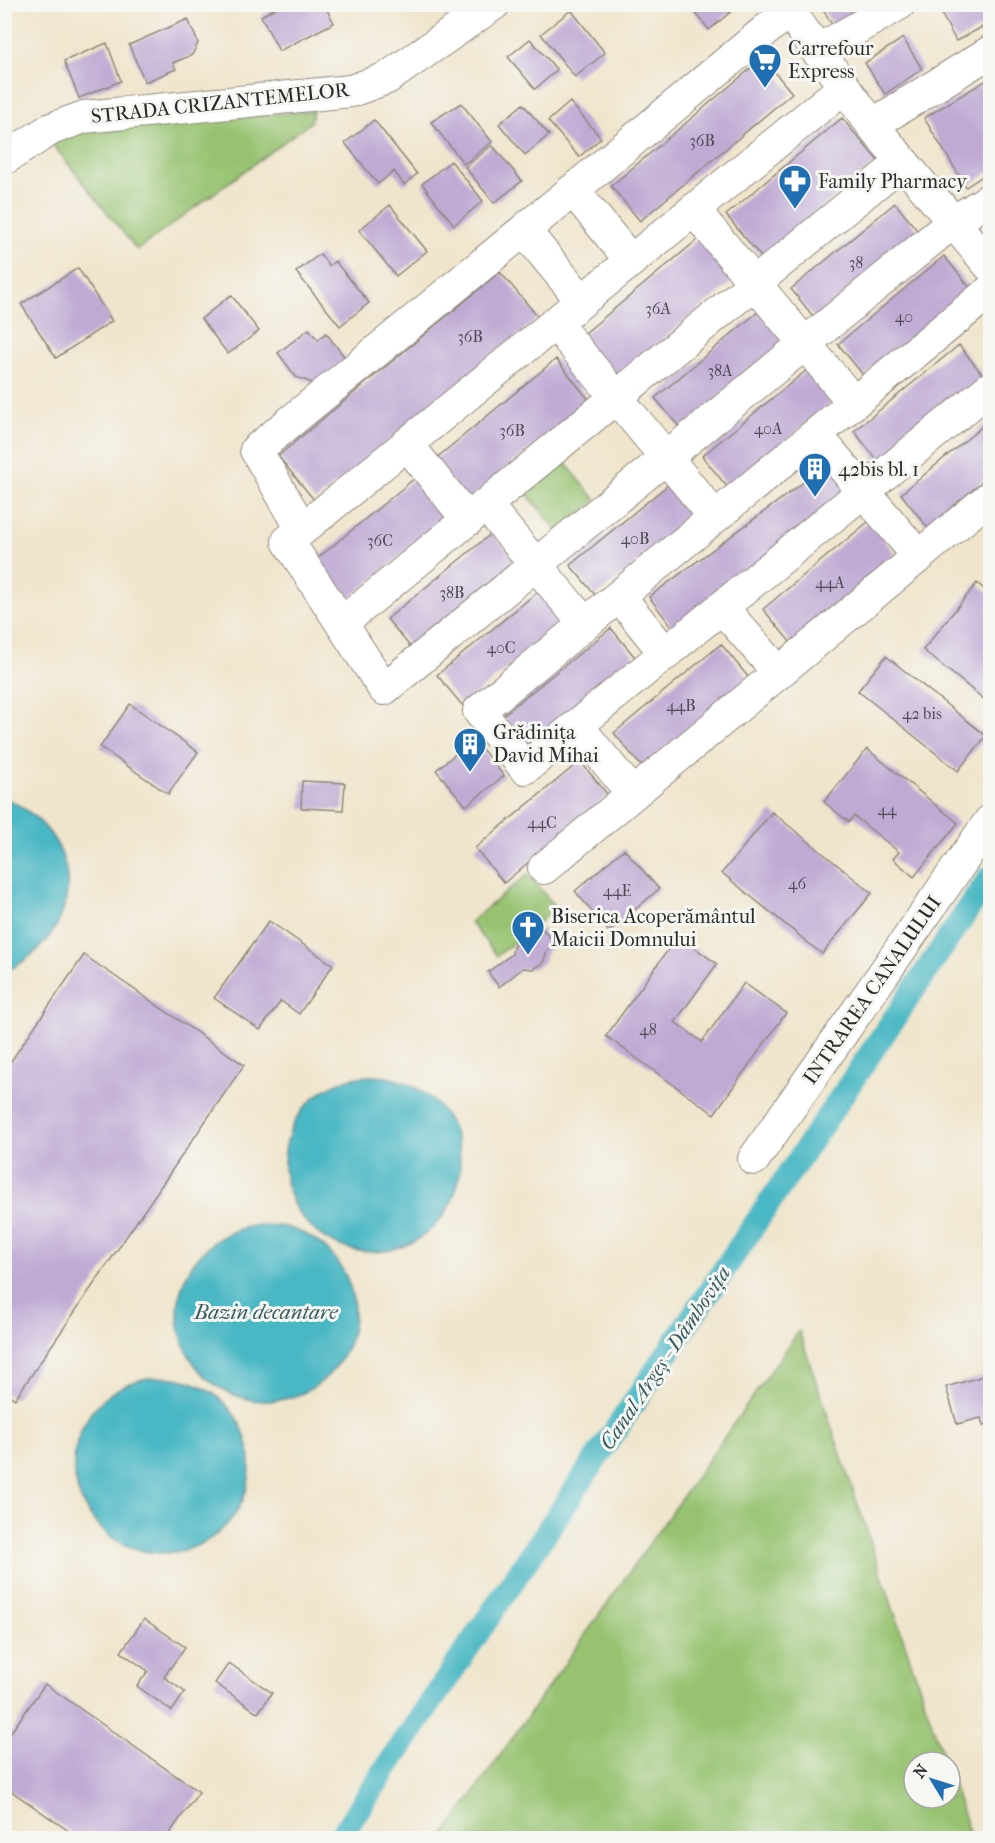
<svg xmlns="http://www.w3.org/2000/svg" width="995" height="1843" viewBox="0 0 995 1843" font-family="'IM FELL French Canon',serif">
<style>
.green{fill:#97c371;stroke:#61774e;stroke-width:1.5}
.water{fill:#4ab7c4;stroke:#3a7178;stroke-width:1.5}
.lines{fill:none;stroke-linecap:round;stroke-linejoin:round}
.canal{stroke:#4ab7c4;stroke-width:24}
.building{fill:#bfaad4}
.minor-casing{stroke:#8e887c;stroke-width:34}
.minor{stroke:#fff;stroke-width:32}
.labels{text-anchor:middle;dominant-baseline:central;stroke-width:6;stroke-linejoin:round;paint-order:stroke}
.number-label{font-size:16px;fill:#504b55}
.poi-label{font-size:20px;fill:#2b2b2b;stroke:#f6f6f2;text-anchor:start}
.street-label{font-size:20px;fill:#2b2b2b;stroke:#f6f6f2}
.water-label{font-size:21px;font-style:italic;fill:#365c61;stroke:#f6f6f2}
</style>
<rect width="100%" height="100%" fill="#f6f6f2"/>
<filter id="ink" filterUnits="userSpaceOnUse"><feTurbulence type="fractalNoise" baseFrequency=".0167" numOctaves="2"/><feDisplacementMap in="SourceGraphic" scale="12" xChannelSelector="R" yChannelSelector="G"/><feConvolveMatrix kernelMatrix="1 2 1 2 8 2 1 2 1" color-interpolation-filters="sRGB"/></filter>
<filter id="wash" filterUnits="userSpaceOnUse"><feTurbulence type="fractalNoise" baseFrequency=".008" numOctaves="4" result="noise"/><feDisplacementMap in="SourceGraphic" scale="24" xChannelSelector="R" yChannelSelector="G"/><feGaussianBlur stdDeviation="1.35" result="paint"/><feColorMatrix in="noise" values="0 0 0 0 0 0 0 0 0 0 0 0 0 0 0 0 0 1.4 0 .05"/><feComposite in="paint" operator="in"/></filter>
<g filter="url(#wash)">
<rect width="100%" height="100%" fill="#f0e5cc"/>
<path class="green" d="M 313,111 L 311,122 L 137,250 L 50,141 L 81,130 L 124,125 Z
M 562,459 L 596,500 L 558,531 L 524,491 Z
M 528,874 L 556,908 L 497,956 L 470,922 Z
M 799,1331 L 945,1762 L 914,1762 L 914,1798 L 950,1798 L 950,1776 L 971,1838 L 442,1838 Z"/>
<path class="water" d="M 5,798 C 89,837 87,932 5,972 Z
M284 1164a88 88 0 1 1 176 0a88 88 0 1 1-176 0Z
M178 1313a88 88 0 1 1 176 0a88 88 0 1 1-176 0Z
M74 1465a88 88 0 1 1 176 0a88 88 0 1 1-176 0Z"/>
<g class="lines">
<path class="canal" d="M 339,1838 L 990,877"/>
</g>
<g id="blocks">
<path class="building" d="M 282,4 L 324,4 L 334,23 L 279,51 L 261,16 Z
M 688,4 L 740,4 L 709,30 Z
M 820,4 L 874,4 L 834,28 Z
M 961,4 L 986,4 L 990,13 L 990,23 L 956,41 L 942,15 Z
M 571,10 L 605,53 L 575,77 L 541,34 Z
M 188,19 L 198,43 L 192,55 L 173,63 L 176,69 L 145,82 L 129,45 Z
M 903,38 L 922,69 L 885,94 L 865,63 Z
M 530,39 L 557,70 L 535,89 L 508,57 Z
M 107,43 L 121,81 L 79,98 L 64,61 Z
M 763,58 L 792,93 L 640,221 L 611,186 Z
M 990,78 L 990,171 L 966,187 L 924,118 Z
M 570,102 L 601,138 L 579,157 L 548,121 Z
M 461,103 L 492,142 L 464,164 L 431,122 Z
M 523,104 L 549,135 L 525,155 L 499,124 Z
M 842,118 L 878,161 L 762,258 L 726,215 Z
M 374,120 L 417,174 L 404,185 L 394,171 L 378,184 L 345,143 Z
M 492,145 L 522,181 L 494,203 L 465,167 Z
M 451,161 L 483,201 L 454,225 L 422,184 Z
M 895,203 L 921,235 L 817,321 L 791,289 Z
M 390,205 L 427,251 L 396,276 L 359,230 Z
M 702,236 L 737,278 L 614,380 L 579,338 Z
M 320,254 L 329,266 L 335,261 L 369,303 L 340,326 L 296,272 Z
M 944,256 L 971,289 L 864,376 L 838,344 Z
M 78,268 L 112,321 L 56,358 L 21,304 Z
M 500,272 L 539,318 L 315,501 L 278,456 Z
M 231,295 L 259,331 L 228,354 L 201,319 Z
M 759,311 L 785,343 L 681,429 L 655,398 Z
M 309,329 L 318,340 L 326,333 L 346,359 L 315,384 L 296,377 L 278,353 Z
M 959,345 L 986,379 L 881,465 L 854,431 Z
M 556,359 L 589,400 L 467,501 L 434,460 Z
M 808,369 L 834,401 L 728,488 L 702,456 Z
M 990,420 L 990,475 L 928,528 L 901,494 Z
M 831,462 L 856,494 L 675,631 L 649,597 Z
M 415,478 L 447,517 L 346,601 L 313,562 Z
M 674,480 L 699,511 L 596,596 L 570,565 Z
M 869,521 L 896,555 L 791,643 L 763,609 Z
M 492,533 L 518,564 L 413,650 L 387,619 Z
M 977,583 L 990,594 L 990,696 L 985,700 L 923,650 Z
M 541,589 L 566,620 L 462,705 L 437,675 Z
M 611,628 L 638,661 L 529,749 L 502,716 Z
M 721,644 L 749,678 L 642,767 L 614,733 Z
M 886,656 L 986,736 L 958,771 L 858,691 Z
M 130,704 L 198,752 L 168,794 L 100,747 Z
M 474,739 L 504,776 L 466,806 L 436,770 Z
M 867,749 L 958,823 L 914,877 L 893,859 L 899,852 L 854,816 L 849,822 L 824,802 Z
M 580,761 L 608,795 L 504,883 L 475,848 Z
M 302,781 L 345,783 L 343,810 L 301,808 Z
M 772,812 L 872,893 L 822,954 L 722,873 Z
M 624,849 L 659,889 L 609,932 L 575,891 Z
M 269,921 L 333,965 L 299,1014 L 281,1001 L 260,1030 L 214,998 Z
M 543,929 L 555,944 L 547,951 L 543,963 L 533,969 L 523,968 L 499,987 L 488,972 L 512,954 L 513,947 L 519,938 L 534,935 Z
M 678,936 L 717,964 L 675,1022 L 702,1042 L 744,983 L 786,1013 L 714,1114 L 606,1036 Z
M 84,955 L 244,1065 L 15,1399 L 4,1392 L 4,1071 Z
M 990,1374 L 990,1423 L 983,1425 L 981,1418 L 957,1424 L 946,1387 Z
M 144,1619 L 185,1647 L 164,1677 L 185,1692 L 172,1711 L 137,1686 L 148,1671 L 121,1652 Z
M 229,1663 L 272,1693 L 258,1713 L 215,1683 Z
M 45,1684 L 199,1792 L 166,1838 L 79,1838 L 4,1786 L 4,1742 Z"/>
</g>
</g>
<g filter="url(#ink)">
<use href="#blocks" fill-opacity="0" stroke="#8e887c" stroke-width="1.5"/>
<g class="lines">
<g class="minor-casing">
<path id="minor" d="M 784,4 L 872,125 L 990,266
M 817,51 L 899,4
M 843,88 L 288,541 L 384,689 L 953,222 L 990,199
M 872,125 L 990,52
M 4,159 L 51,129 L 84,117 L 351,91 L 387,78 L 494,4
M 694,210 L 854,403
M 524,230 L 573,190
M 631,261 L 573,190 L 789,11
M 990,291 L 479,711 L 525,768 L 990,388
M 555,323 L 715,517
M 816,435 L 919,557
M 407,444 L 468,520
M 486,505 L 585,624
M 302,529 L 256,450 L 524,230 L 582,301
M 619,596 L 666,654
M 722,608 L 779,673
M 342,623 L 902,162
M 577,726 L 633,794
M 544,868 L 990,497
M 754,1159 L 990,821"/>
</g>
<use href="#minor" class="minor"/>
</g>
</g>
<defs>
<g id="supermarket-pin" transform="scale(1.725)"><path d="M0 17L-7.5 6A9.5 9.5 0 1 1 7.5 6Z" fill="#1f6fb2" stroke="#f6f6f2"/><path d="M-6-5.5h2.5l.6 2H6L4.5 2H-2.5L-4.4-4H-6ZM-1.5 3.2a1.3 1.3 0 1 0 .1 0ZM3 3.2a1.3 1.3 0 1 0 .1 0Z" fill="#fff"/></g>
<g id="pharmacy-pin" transform="scale(1.725)"><path d="M0 17L-7.5 6A9.5 9.5 0 1 1 7.5 6Z" fill="#1f6fb2" stroke="#f6f6f2"/><path d="M-2-6h4v4h4v4h-4v4h-4v-4h-4v-4h4Z" fill="#fff"/></g>
<g id="building-pin" transform="scale(1.725)"><path d="M0 17L-7.5 6A9.5 9.5 0 1 1 7.5 6Z" fill="#1f6fb2" stroke="#f6f6f2"/><path d="M-4-6H4V6H1V3H-1V6H-4ZM-2.5-4.3h1.7v1.8h-1.7ZM.8-4.3h1.7v1.8H.8ZM-2.5-1h1.7V.8h-1.7ZM.8-1h1.7V.8H.8Z" fill="#fff"/></g>
<g id="church-pin" transform="scale(1.725)"><path d="M0 17L-7.5 6A9.5 9.5 0 1 1 7.5 6Z" fill="#1f6fb2" stroke="#f6f6f2"/><path d="M-1.2-6h2.4v3.5h3.3v2.4h-3.3V6h-2.4V-.1h-3.3v-2.4h3.3Z" fill="#fff"/></g>
</defs>
<g fill-rule="evenodd">
<use href="#supermarket-pin" x="765" y="60"/>
<use href="#pharmacy-pin" x="795" y="181"/>
<use href="#building-pin" x="815" y="469"/>
<use href="#building-pin" x="470" y="744"/>
<use href="#church-pin" x="528" y="927"/>
</g>
<g class="labels">
<g class="number-label">
<text x="702" y="140">36B</text>
<text x="856" y="262">38</text>
<text x="658" y="308">36A</text>
<text x="904" y="316">40</text>
<text x="470" y="336">36B</text>
<text x="720" y="370">38A</text>
<text x="768" y="428">40A</text>
<text x="512" y="430">36B</text>
<text x="635" y="538">40B</text>
<text x="380" y="540">36C</text>
<text x="830" y="582">44A</text>
<text x="452" y="592">38B</text>
<text x="501" y="647">40C</text>
<text x="681" y="705">44B</text>
<text x="922" y="713">42 bis</text>
<text x="887" y="809">44</text>
<text x="542" y="822">44C</text>
<text x="797" y="883">46</text>
<text x="617" y="890">44E</text>
<text x="648" y="1029">48</text>
</g>
<g class="poi-label">
<text x="788" y="48">Carrefour<tspan x="788" dy="23">Express</tspan></text>
<text x="818" y="181">Family Pharmacy</text>
<text x="838" y="469">42bis bl. 1</text>
<text x="493" y="732">Grădinița<tspan x="493" dy="23">David Mihai</tspan></text>
<text x="551" y="916">Biserica Acoperământul<tspan x="551" dy="23">Maicii Domnului</tspan></text>
</g>
<g class="street-label">
<text transform="translate(220 103) rotate(-6)">STRADA CRIZANTEMELOR</text>
<text transform="translate(872 990) rotate(-55)">INTRAREA CANALULUI</text>
</g>
<g class="water-label">
<text x="266" y="1312">Bazin decantare</text>
<text transform="translate(665 1358) rotate(-56)">Canal Argeș - Dâmbovița</text>
</g>
</g>
<rect width="995" height="1843" fill="none" stroke="#f6f6f2" stroke-width="24"/>
<g transform="translate(932 1780) rotate(308)"><circle r="28" fill="#f6f6f2" stroke="#a5a5a2" stroke-width="1.5"/>
<path d="M0-4.5L10 22L0 15L-10 22Z" fill="#1f6fb2"/>
<text y="-9" font-size="16" font-weight="bold" text-anchor="middle" fill="#2b2b2b">N</text>
</g>
</svg>
